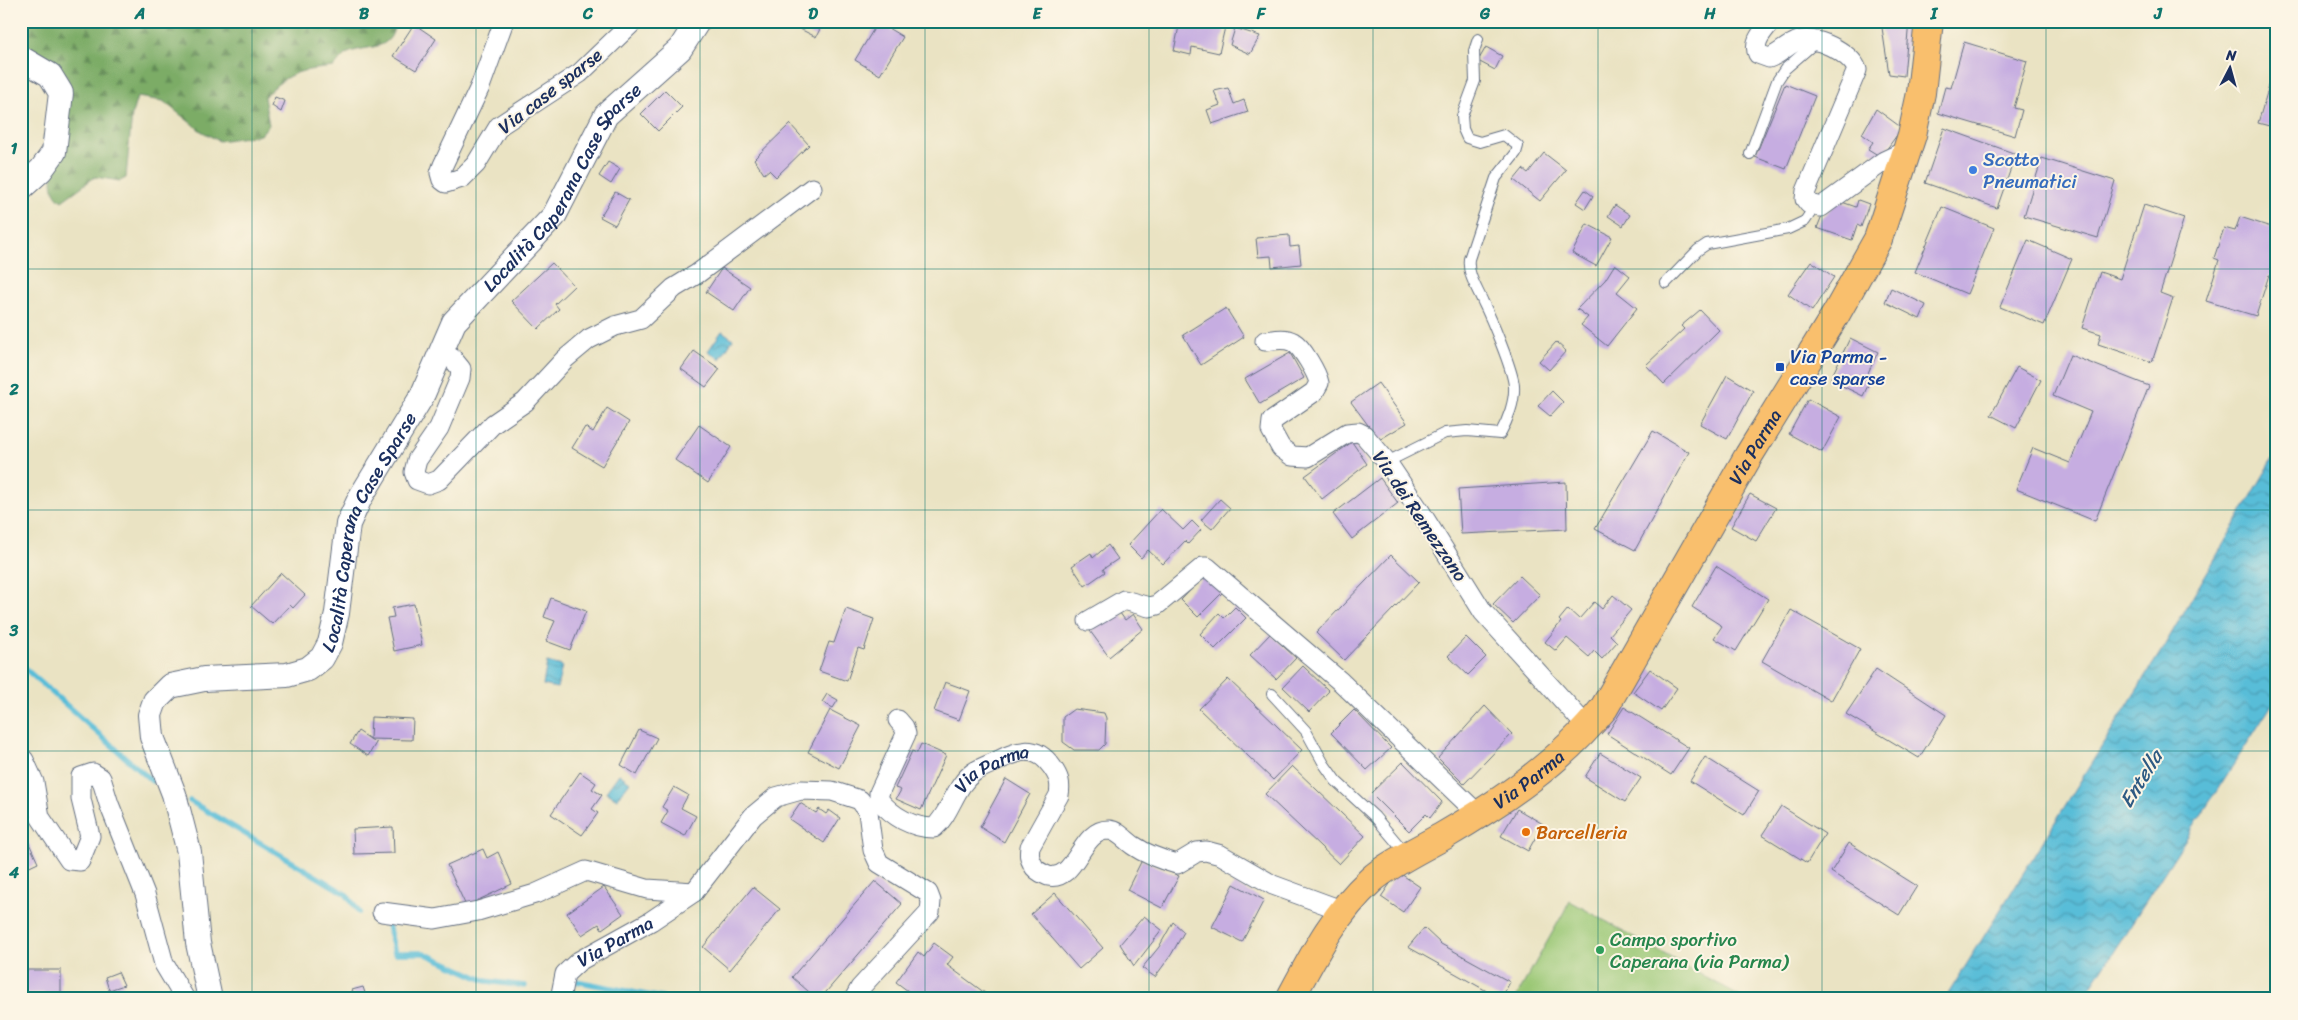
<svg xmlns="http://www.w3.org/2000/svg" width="2298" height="1020" viewBox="0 0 2298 1020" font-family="Sriracha,sans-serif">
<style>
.forest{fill:url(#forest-firs);stroke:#4b6e62}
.pitch{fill:#9ac775;stroke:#5a7b6a}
.water{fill:url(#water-waves);stroke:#3a769b}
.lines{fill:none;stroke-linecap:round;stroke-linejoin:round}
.stream{stroke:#59bdd8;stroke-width:5.5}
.building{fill:#c6ade1}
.service-casing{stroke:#636e81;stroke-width:12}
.minor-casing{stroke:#636e81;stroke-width:21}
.tertiary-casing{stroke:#636e81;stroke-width:26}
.primary-casing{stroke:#636e81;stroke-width:30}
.service{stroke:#fff;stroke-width:10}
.minor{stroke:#fff;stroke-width:19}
.tertiary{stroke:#fff;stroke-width:24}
.primary{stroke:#f9bf6d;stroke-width:28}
.grid{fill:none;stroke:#0f766e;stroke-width:1;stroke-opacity:0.55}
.shop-dot{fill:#3f7fe0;stroke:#fcf5e5;stroke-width:2}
.transit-dot{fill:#1a4fb4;stroke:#fcf5e5;stroke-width:2}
.food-dot{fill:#e8710a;stroke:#fcf5e5;stroke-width:2}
.leisure-dot{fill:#2e9e5b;stroke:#fcf5e5;stroke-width:2}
.labels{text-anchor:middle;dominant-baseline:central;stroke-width:4;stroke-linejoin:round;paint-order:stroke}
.street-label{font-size:19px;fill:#1b2f5e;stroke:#fcf5e5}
.shop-label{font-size:19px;fill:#366cbe;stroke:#fcf5e5;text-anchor:start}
.transit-label{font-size:19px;fill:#164399;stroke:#fcf5e5;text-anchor:start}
.food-label{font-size:19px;fill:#c56008;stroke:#fcf5e5;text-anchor:start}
.leisure-label{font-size:19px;fill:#27864d;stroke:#fcf5e5;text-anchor:start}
.water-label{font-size:20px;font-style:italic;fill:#2e5a83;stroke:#fcf5e5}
.neatline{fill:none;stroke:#0f766e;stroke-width:2}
.grid-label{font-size:16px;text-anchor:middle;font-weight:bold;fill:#0f766e}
</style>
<defs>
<pattern id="forest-firs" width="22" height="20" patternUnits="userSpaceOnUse" patternTransform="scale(1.25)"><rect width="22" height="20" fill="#7bac66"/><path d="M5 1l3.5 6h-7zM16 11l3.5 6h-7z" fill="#648c57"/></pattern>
<pattern id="water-waves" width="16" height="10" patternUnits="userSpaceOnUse" patternTransform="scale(1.25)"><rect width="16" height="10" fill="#59bdd8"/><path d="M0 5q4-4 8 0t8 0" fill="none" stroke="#499ab2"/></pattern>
</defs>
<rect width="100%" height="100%" fill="#fcf5e5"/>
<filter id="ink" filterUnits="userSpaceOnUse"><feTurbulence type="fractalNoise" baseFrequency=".02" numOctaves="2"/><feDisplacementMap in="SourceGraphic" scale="10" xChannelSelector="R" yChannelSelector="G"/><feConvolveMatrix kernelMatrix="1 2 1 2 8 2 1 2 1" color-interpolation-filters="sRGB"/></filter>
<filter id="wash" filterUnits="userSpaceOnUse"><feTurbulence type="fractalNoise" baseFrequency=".0096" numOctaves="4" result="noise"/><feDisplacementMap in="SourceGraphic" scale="20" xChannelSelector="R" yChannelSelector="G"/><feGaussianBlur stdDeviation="1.12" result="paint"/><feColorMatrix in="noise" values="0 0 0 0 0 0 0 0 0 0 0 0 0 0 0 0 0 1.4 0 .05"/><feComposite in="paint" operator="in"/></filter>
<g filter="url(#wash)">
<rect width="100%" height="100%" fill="#eae3c3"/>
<path class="forest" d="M 21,21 L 395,21 C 393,53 369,44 348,53 C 343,55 338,63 334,67 C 298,71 291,70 264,97 L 269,125 L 260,135 L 219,141 L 201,131 L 163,101 L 137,97 L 132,114 L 126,178 L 120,181 L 95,177 L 62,201 C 54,196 52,188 52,179 C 57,158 77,95 66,76 C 60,65 32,52 21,45 Z"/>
<path class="pitch" d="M 1570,901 L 1744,999 L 1515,999 Z"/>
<path class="water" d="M 722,331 L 733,339 L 720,359 L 708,351 Z
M 2277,452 L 2277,697 L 2083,999 L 1945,999 L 2163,648 Z
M 547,662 L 562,666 L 557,688 L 543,685 Z
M 619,774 L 630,782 L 617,799 L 606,792 Z"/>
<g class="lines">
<path class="stream" d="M 21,665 L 152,781
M 190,801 L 346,894 L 359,912
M 388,925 L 395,953 L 424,953 L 486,981 L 525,986
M 576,981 L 667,999"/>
</g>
<g id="blocks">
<path class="building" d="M 789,21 L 824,21 L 816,37 L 788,23 Z
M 1180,21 L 1202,21 L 1225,27 L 1219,53 L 1192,47 L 1191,55 L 1174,51 Z
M 1881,21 L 1909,21 L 1904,76 L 1889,74 Z
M 878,22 L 903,37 L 880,75 L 855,60 Z
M 414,24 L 436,39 L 416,70 L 393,56 Z
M 1235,28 L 1260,36 L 1250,54 L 1230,45 Z
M 1964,42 L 2027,61 L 2014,108 L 2022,110 L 2015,136 L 1938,113 L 1945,87 L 1951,88 Z
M 1486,47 L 1502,56 L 1495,70 L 1478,61 Z
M 2277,59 L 2277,128 L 2258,123 Z
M 1785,84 L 1815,96 L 1786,169 L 1755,157 Z
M 1228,88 L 1234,104 L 1244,100 L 1248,112 L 1212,124 L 1207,110 L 1220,105 L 1214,91 Z
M 665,90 L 682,107 L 658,131 L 641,114 Z
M 275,97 L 285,101 L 281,112 L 272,106 Z
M 1876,109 L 1902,128 L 1881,157 L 1868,149 L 1873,142 L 1862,134 Z
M 790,124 L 809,145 L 776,177 L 769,170 L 764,174 L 754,159 Z
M 1944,128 L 2016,154 L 1997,208 L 1925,183 Z
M 1544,153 L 1566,170 L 1540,201 L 1514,180 L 1523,169 L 1528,173 Z
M 2042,158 L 2115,181 L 2098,238 L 2024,216 Z
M 608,162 L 620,169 L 611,184 L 599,176 Z
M 1585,190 L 1593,196 L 1585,209 L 1576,203 Z
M 615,192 L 629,200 L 615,225 L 600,217 Z
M 1858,200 L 1869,204 L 1861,227 L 1857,225 L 1852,240 L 1817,228 L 1821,218 L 1839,201 L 1856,207 Z
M 1615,205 L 1630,215 L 1623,226 L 1608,216 Z
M 2144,205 L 2184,218 L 2160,293 L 2173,298 L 2152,362 L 2098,344 L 2101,334 L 2082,328 L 2100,272 L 2120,279 Z
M 1942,207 L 1994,228 L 1967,294 L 1915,272 Z
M 2240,217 L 2277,229 L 2277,276 L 2276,278 L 2269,275 L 2256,316 L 2206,301 L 2219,260 L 2214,258 L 2224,228 L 2235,231 Z
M 1587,224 L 1612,237 L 1596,266 L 1572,253 Z
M 1289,235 L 1290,247 L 1299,246 L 1301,264 L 1272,267 L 1271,256 L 1258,257 L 1256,238 Z
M 2028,240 L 2072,259 L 2044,325 L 2000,307 Z
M 1811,261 L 1834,277 L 1812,311 L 1788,294 Z
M 552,263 L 574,286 L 555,304 L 559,309 L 538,329 L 511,301 Z
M 1615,264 L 1630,276 L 1617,292 L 1637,308 L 1607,346 L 1581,325 L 1588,317 L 1577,309 L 1605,280 Z
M 722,268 L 750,287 L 734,311 L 706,292 Z
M 1891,288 L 1926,305 L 1920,319 L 1885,302 Z
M 1226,308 L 1244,337 L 1201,365 L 1183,335 Z
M 1700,310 L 1719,330 L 1664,384 L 1646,365 L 1684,329 L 1681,326 Z
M 1850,338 L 1878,352 L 1866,377 L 1871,379 L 1863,396 L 1830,380 Z
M 1556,342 L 1566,351 L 1549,370 L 1539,361 Z
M 694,351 L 720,369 L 706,387 L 681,369 Z
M 1290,353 L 1304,378 L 1260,404 L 1245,379 Z
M 2070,355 L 2149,386 L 2095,521 L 2016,489 L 2033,448 L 2070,463 L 2091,412 L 2053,396 Z
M 2017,367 L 2041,380 L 2016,428 L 1991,415 Z
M 1727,375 L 1753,391 L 1727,439 L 1700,424 Z
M 1378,383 L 1407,423 L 1379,440 L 1351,402 Z
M 1552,391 L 1563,402 L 1550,416 L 1538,406 Z
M 1808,399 L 1841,417 L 1822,452 L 1789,434 Z
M 607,408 L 629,422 L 602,466 L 572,448 L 585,427 L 593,432 Z
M 699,425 L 731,447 L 708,483 L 675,460 Z
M 1653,431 L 1689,452 L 1635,550 L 1595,529 Z
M 1352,442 L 1367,464 L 1322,499 L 1305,476 Z
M 1380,478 L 1398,503 L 1352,539 L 1333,514 Z
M 1566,482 L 1567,529 L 1461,534 L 1458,489 Z
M 1750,494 L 1776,508 L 1756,541 L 1731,527 Z
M 1220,499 L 1230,508 L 1212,529 L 1201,520 Z
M 1161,509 L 1183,530 L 1192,521 L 1201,530 L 1188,544 L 1185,541 L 1163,564 L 1148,550 L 1141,558 L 1128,545 Z
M 1108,545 L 1118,559 L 1103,569 L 1105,572 L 1085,586 L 1072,566 L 1091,553 L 1093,558 Z
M 1391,555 L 1419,582 L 1344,660 L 1316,633 Z
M 1716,566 L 1768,599 L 1736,651 L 1714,638 L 1722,626 L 1692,607 Z
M 281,573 L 305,595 L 293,608 L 290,605 L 272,624 L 251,606 Z
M 1204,576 L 1222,593 L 1198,617 L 1181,600 Z
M 1520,576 L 1540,595 L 1513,623 L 1493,604 Z
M 1613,595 L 1631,610 L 1610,635 L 1617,642 L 1602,659 L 1594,651 L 1589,657 L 1567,638 L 1556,651 L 1545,642 L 1561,622 L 1559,620 L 1568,609 L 1579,619 L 1594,602 L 1602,609 Z
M 551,598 L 586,611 L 570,650 L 546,641 L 555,621 L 544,617 Z
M 414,604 L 422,645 L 394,651 L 387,618 L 394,617 L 392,608 Z
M 1235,607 L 1246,618 L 1215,649 L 1200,634 L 1219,613 L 1224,618 Z
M 846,609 L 874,619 L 864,650 L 858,648 L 847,681 L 819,671 L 829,642 L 834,643 Z
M 1117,609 L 1125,620 L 1133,614 L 1143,629 L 1109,657 L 1090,631 Z
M 1791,610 L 1860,649 L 1831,701 L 1762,661 Z
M 1270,634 L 1296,658 L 1276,679 L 1250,655 Z
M 1466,637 L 1486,657 L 1468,675 L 1448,656 Z
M 1303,666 L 1329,691 L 1309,712 L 1283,687 Z
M 1650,669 L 1677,688 L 1661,711 L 1633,692 Z
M 1876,669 L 1946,715 L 1919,758 L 1846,714 Z
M 1228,679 L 1302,750 L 1273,780 L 1199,709 Z
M 945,682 L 970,691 L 959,720 L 934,711 Z
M 827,694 L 838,700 L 833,708 L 822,702 Z
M 1485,706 L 1512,734 L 1464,784 L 1438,758 Z
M 1624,707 L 1689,748 L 1671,775 L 1607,734 Z
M 1074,709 L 1104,713 L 1106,718 L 1105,744 L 1099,750 L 1074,750 L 1063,742 L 1063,717 Z
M 830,710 L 861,726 L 839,768 L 808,752 Z
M 1354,710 L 1391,748 L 1367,770 L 1331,733 Z
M 371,717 L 413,719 L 412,740 L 370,739 Z
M 639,730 L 657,738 L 637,775 L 621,765 Z
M 358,731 L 376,743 L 368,756 L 350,744 Z
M 921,744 L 946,755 L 921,810 L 896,799 L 901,790 L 895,788 L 912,751 L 917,753 Z
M 1600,753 L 1641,778 L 1625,802 L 1585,777 Z
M 1705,757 L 1759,791 L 1744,815 L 1690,781 Z
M 1403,762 L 1442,802 L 1430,818 L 1426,814 L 1409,831 L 1371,793 Z
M 1292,766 L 1365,836 L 1339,864 L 1265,794 Z
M 580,772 L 596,783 L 592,789 L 602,795 L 592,809 L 598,813 L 582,835 L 551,814 Z
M 1006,779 L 1030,794 L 1004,842 L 980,827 Z
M 674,787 L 688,795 L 681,808 L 696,816 L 685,836 L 661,823 L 668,811 L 662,807 Z
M 800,803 L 816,813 L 819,809 L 826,814 L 829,810 L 840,818 L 824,843 L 789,819 Z
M 1781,806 L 1825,834 L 1807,863 L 1762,835 Z
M 1517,809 L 1543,824 L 1528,851 L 1501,836 Z
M 393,827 L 394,853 L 354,854 L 353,829 Z
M 28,841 L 38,863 L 21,871 L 21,844 Z
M 1849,843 L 1917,886 L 1899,915 L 1831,872 Z
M 483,849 L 487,858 L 498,852 L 512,884 L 466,906 L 447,865 Z
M 1142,860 L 1179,876 L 1162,908 L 1127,890 Z
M 1398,872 L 1420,887 L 1403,912 L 1381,897 Z
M 875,881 L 902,904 L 820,999 L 817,999 L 792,977 Z
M 1234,884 L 1264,900 L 1242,942 L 1212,927 Z
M 604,887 L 623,914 L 602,929 L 599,924 L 582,935 L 567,913 Z
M 753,887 L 780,909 L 730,970 L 703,947 Z
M 1055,893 L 1103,948 L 1079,969 L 1031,914 Z
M 1144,916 L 1162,930 L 1134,966 L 1120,944 Z
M 1173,922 L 1184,932 L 1171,955 L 1155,977 L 1142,968 L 1159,947 Z
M 1424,928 L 1441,944 L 1510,982 L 1501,999 L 1408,947 Z
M 934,943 L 953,957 L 947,965 L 993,999 L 902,999 L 908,991 L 896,982 L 918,952 L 924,957 Z
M 23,970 L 61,970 L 61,993 L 23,993 Z
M 118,972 L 124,985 L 109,990 L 105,977 Z
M 363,987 L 367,999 L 341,999 L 354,995 L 352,990 Z"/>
</g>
</g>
<g filter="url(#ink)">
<use href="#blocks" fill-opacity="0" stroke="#636e81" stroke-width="1"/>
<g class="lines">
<g class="service-casing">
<path id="service" d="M 1750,154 L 1777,81 L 1785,69 L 1816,42
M 1666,283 L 1698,250 L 1707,244 L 1788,229 L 1805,221 L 1815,206
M 1387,462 L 1445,433 L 1467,431 L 1500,434 C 1508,420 1515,401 1514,386 C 1513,370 1491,318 1483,302 C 1477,288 1467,274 1469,259 L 1496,178 L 1516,153 L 1518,146 L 1504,135 L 1480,142 L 1467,138 L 1463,129 L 1462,116 L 1475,81 L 1474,51 L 1478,39
M 1272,694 L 1306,731 L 1324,764 L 1336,781 L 1375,817 L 1407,855"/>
</g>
<g class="minor-casing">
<g id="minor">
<path d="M 504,21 L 480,87 L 443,165 L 440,173 L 442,180 L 446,183 L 462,178 L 476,164 L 499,126 L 580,73 L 634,21"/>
<path d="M 1771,21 C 1764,31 1752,41 1758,54 L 1769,58 C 1780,54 1786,46 1796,42 C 1813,33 1852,53 1857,70 L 1806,191 L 1805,199 L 1809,204 L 1821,207 L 1884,161 L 1907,150"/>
<path d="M 1265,341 C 1274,340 1284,337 1293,342 C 1302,347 1317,373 1319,383 L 1314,392 L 1272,421 L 1271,430 L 1281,448 L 1292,456 L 1308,457 L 1347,433 L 1358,432 L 1364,435 L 1387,462 L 1420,511 L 1483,612 L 1588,728"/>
<path d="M 440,353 L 452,358 L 461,369 L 460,378 L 439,428 L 417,460 L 414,472 L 417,480 L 428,484 L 439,480 L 493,424 L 525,402 L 565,359 L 589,339 L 615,326 L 641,319 L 674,288 L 697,274 L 812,188"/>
<path d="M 1088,621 L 1124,600 L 1149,607 L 1157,605 L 1203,567 L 1207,567 L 1341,682 L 1477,813"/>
<path id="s1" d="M 898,720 L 904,727 L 906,734 L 879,793 L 879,800 C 892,816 912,828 934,828 C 951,813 955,785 974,772 C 980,768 988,765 995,762 C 1017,751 1035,743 1052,767 C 1059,777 1061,783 1059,795 L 1030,847 C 1029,854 1029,858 1033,865 C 1035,870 1043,874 1048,876 C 1077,882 1080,829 1109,830 C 1119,831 1126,841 1134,846 C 1147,855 1162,860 1177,864 L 1197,852 L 1206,851 L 1221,855 L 1273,885 L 1341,910"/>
<path d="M 21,760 L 24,760 L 34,782 L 40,817 L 69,860 L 80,861 L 90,836 L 81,799 L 81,777 L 93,773 L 101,778 L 109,804 L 145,894 L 164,964 L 185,999"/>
<path d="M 382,912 L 435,919 L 478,911 L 535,894 L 586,871 L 647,889 L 694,892"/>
<path id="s2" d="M 563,999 L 561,994 L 565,974 L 579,961 L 651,921 L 694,892 L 753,816 L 776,797 L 801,790 L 832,791 L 860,800 L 868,812 L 873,850 L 879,863 L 928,893 L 931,901 L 930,912 L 860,988 L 854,999"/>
</g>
</g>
<g class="tertiary-casing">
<g id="tertiary">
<path d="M 21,58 L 50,75 L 61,93 L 54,152 L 41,170 L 21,188"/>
<path id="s3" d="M 210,999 L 198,943 L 189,852 L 174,794 L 152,737 L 150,715 L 155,701 L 170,686 L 204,679 L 287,675 L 308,669 L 322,658 L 330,643 L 337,613 L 348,524 L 360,498 L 422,396 L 454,322 L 554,216 L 606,115 L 680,49 L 698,21"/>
</g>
</g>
<g class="primary-casing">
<g id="primary">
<path id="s4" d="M 1290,999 C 1313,956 1334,914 1371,880 C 1387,865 1424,847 1445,835 C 1503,801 1562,761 1604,708 L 1749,455 L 1836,314 L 1878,239 L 1912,135 L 1921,93 L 1929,21"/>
</g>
</g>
<use href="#service" class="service"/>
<use href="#minor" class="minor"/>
<use href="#tertiary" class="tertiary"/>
<use href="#primary" class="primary"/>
</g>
</g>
<path class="grid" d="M 252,21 L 252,999M 476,21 L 476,999M 700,21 L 700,999M 925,21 L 925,999M 1149,21 L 1149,999M 1373,21 L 1373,999M 1598,21 L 1598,999M 1822,21 L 1822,999M 2046,21 L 2046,999M 21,269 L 2277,269M 21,510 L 2277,510M 21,751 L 2277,751"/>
<circle class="shop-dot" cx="1973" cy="170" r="5"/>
<rect class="transit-dot" x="1775" y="362" width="10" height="10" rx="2.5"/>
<circle class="food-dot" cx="1526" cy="832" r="5"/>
<circle class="leisure-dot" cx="1600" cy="950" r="5"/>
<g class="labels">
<g class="street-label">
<text transform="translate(550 91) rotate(-38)">Via case sparse</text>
<text stroke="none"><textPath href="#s3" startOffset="1026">Località Caperana Case Sparse</textPath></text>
<text stroke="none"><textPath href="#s4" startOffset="738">Via Parma</textPath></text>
<text transform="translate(1420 516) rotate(56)">Via dei Remezzano</text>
<text stroke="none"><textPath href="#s3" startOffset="622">Località Caperana Case Sparse</textPath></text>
<text stroke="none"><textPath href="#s1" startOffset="239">Via Parma</textPath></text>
<text stroke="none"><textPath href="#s4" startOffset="332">Via Parma</textPath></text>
<text stroke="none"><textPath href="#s2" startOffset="86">Via Parma</textPath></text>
</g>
<g class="shop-label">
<text x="1983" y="159">Scotto<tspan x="1983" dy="22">Pneumatici</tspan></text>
</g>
<g class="transit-label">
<text x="1790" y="356">Via Parma -<tspan x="1790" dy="22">case sparse</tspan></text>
</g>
<g class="food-label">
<text x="1536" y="832">Barcelleria</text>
</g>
<g class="leisure-label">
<text x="1610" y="939">Campo sportivo<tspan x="1610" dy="22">Caperana (via Parma)</tspan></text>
</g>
<g class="water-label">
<text transform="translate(2141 779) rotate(-58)">Entella</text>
</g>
</g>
<rect width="2298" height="1020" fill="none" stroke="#fcf5e5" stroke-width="55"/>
<g transform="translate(2230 68) rotate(6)" stroke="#fcf5e5" stroke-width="4" paint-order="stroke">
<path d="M0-4L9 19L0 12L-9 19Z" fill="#1b2f5e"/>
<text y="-8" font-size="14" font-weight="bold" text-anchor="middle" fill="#1b2f5e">N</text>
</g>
<rect x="28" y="28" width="2242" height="964" class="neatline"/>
<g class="grid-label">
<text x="140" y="19">A</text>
<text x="364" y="19">B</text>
<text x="588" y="19">C</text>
<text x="813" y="19">D</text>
<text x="1037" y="19">E</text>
<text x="1261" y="19">F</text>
<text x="1485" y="19">G</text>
<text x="1710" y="19">H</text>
<text x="1934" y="19">I</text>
<text x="2158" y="19">J</text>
<text x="14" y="154">1</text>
<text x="14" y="395">2</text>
<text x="14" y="636">3</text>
<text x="14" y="878">4</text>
</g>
</svg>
